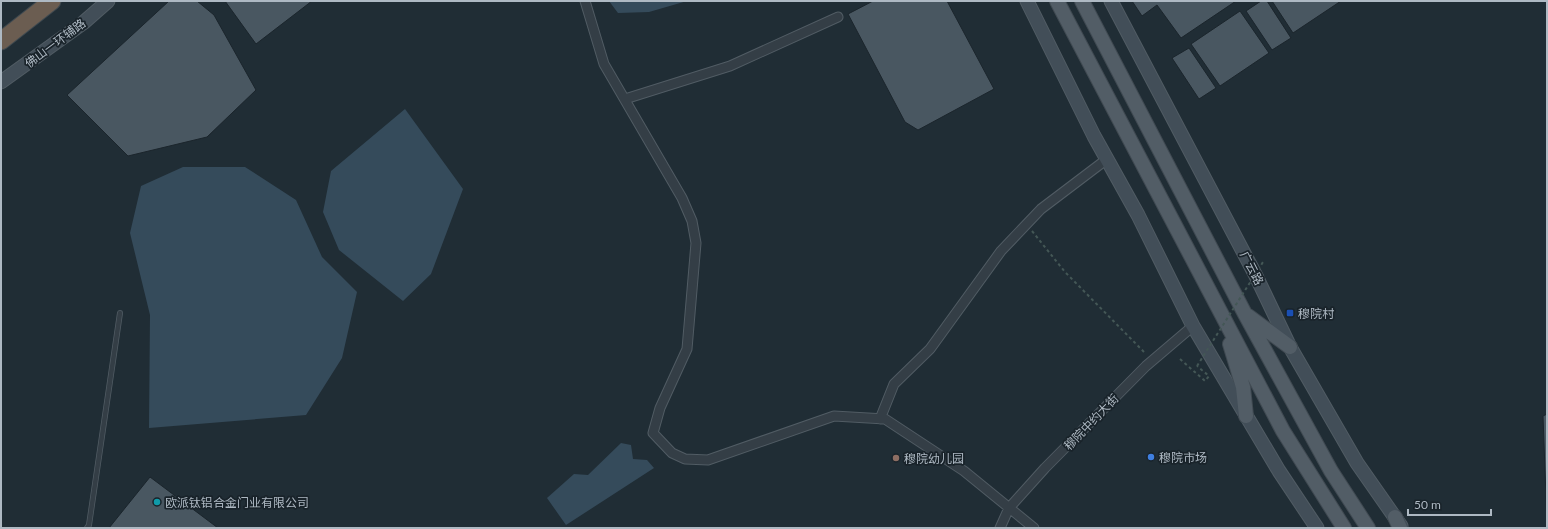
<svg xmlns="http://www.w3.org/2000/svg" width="1548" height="529" viewBox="0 0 1548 529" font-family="Lato,'Noto Sans SC',sans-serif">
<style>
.water{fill:#354b5b}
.building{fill:#495761;stroke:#1b252c}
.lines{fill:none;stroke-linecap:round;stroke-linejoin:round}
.lane-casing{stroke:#515c64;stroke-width:6}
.street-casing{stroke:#515c64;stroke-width:11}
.secondary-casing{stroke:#515c64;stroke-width:15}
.primary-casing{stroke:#404a52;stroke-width:16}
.highway-casing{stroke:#3e4950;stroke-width:19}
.path{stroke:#445756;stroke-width:2;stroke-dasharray:3 3;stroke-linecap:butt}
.lane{stroke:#343e46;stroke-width:4.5}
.street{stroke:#343e46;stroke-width:9}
.secondary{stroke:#424e58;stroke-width:13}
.primary{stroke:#525d66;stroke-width:14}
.highway{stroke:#6b5d51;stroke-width:17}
.path-bridge{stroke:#445756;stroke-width:2;stroke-dasharray:3 3;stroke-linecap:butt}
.transit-dot{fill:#1a4fb4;stroke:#19232a;stroke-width:1.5}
.shop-dot{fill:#3f7fe0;stroke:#19232a;stroke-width:1.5}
.education-dot{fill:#8d6e63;stroke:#19232a;stroke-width:1.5}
.culture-dot{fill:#0f9aa8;stroke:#19232a;stroke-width:1.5}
.labels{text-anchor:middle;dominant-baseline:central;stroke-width:3.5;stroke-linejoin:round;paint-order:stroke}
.street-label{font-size:12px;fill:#aeb9c3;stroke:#19232a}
.poi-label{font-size:12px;fill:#aeb9c3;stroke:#19232a;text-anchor:start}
</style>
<rect width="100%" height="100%" fill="#202d35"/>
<path class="water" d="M 609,1 L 687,1 L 649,12 L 618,13 Z
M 405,109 L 463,189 L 431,274 L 403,301 L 339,250 L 323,212 L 331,171 Z
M 183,167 L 245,167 L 296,200 L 322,257 L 357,292 L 342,358 L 306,415 L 149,428 L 150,315 L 130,233 L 141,186 Z
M 621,443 L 631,445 L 633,459 L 647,460 L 654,468 L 566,525 L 547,498 L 574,474 L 588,475 Z"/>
<path class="building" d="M 169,1 L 197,1 L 214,15 L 256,90 L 207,137 L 128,156 L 67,95 Z
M 225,1 L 312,1 L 256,44 Z
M 873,1 L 947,1 L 994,89 L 918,130 L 905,122 L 848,14 Z
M 1132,1 L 1236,1 L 1181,38 L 1157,5 L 1142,16 Z
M 1261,1 L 1267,1 L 1291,38 L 1272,50 L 1246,11 Z
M 1272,1 L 1341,1 L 1293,33 Z
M 1240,11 L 1269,53 L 1220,86 L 1191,44 Z
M 1189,48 L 1216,88 L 1199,99 L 1172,58 Z
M 1547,414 L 1547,524 L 1543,416 Z
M 150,477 L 218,528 L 109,528 Z"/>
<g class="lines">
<g class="lane-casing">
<path id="lane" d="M 87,528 L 89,525 L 120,313"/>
</g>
<g class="street-casing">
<path id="street" d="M 585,1 L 604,64 L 682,198 L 692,221 L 696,243 L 687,349 L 660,408 L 653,433 L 672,453 L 685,459 L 708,460 L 834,416 L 885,419 L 964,471 L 1034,528
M 625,99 L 730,66 L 838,17
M 880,419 L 894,384 L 930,349 L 1001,251 L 1041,209 L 1107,159
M 1000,528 L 1009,508 L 1045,468 L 1146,366 L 1193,326"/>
</g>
<g class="secondary-casing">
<path id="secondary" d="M 1027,1 L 1094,136 L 1138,215 L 1193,326 L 1279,471 L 1317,528
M 1111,1 L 1256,276 L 1290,347 L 1357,463 L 1401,526
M 1,82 L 83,23 L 108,1"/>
</g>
<g class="primary-casing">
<path id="primary" d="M 1057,1 L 1283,431 L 1344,528
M 1082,1 L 1245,314 L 1331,471 L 1368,528
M 1248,316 L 1290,347
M 1230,344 L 1243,387 L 1246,416
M 1395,517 L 1400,528"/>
</g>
<g class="highway-casing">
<path id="highway" d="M 1,41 L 52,1"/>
</g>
<path class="path" d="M 1032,231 L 1065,272 L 1146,354
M 1180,359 L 1205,381 L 1209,376 L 1197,366"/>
<use href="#lane" class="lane"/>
<use href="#street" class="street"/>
<use href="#secondary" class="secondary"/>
<use href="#primary" class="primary"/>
<use href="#highway" class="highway"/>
<path class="path-bridge" d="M 1197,366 L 1263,262"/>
</g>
<rect class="transit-dot" x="1286" y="309" width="8" height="8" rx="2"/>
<circle class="shop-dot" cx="1151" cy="457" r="4"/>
<circle class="education-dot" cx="896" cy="458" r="4"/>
<circle class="culture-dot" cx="157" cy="502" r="4"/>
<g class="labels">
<g class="street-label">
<text transform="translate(55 43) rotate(-37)">佛山一环辅路</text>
<text transform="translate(1252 268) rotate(63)">广云路</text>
<text transform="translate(1091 422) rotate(-46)">穆院中约大街</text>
</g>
<g class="poi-label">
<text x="1298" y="313">穆院村</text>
<text x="1159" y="457">穆院市场</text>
<text x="904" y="458">穆院幼儿园</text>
<text x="165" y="502">欧派钛铝合金门业有限公司</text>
</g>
</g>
<rect width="1548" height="529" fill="none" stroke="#aeb9c3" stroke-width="4"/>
<path d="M1408 509v6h83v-6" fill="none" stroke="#aeb9c3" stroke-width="2"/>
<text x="1414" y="509" font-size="12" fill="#aeb9c3" stroke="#19232a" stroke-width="3" paint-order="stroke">50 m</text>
</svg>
